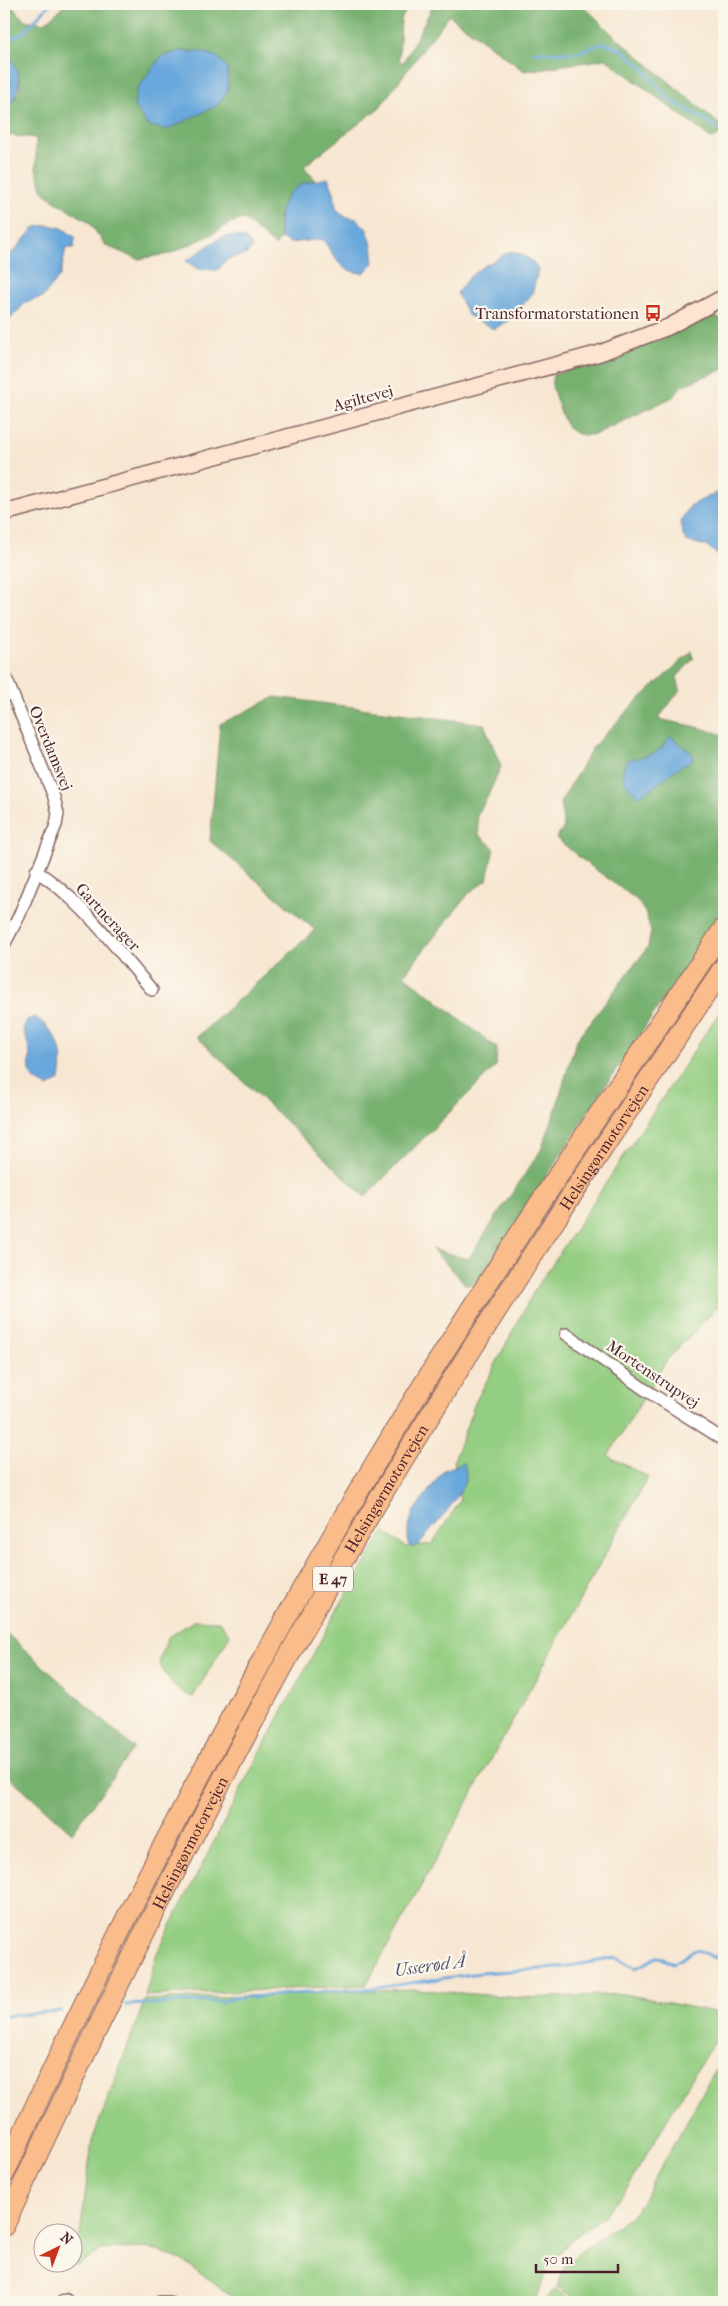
<svg xmlns="http://www.w3.org/2000/svg" width="728" height="2306" viewBox="0 0 728 2306" font-family="'IM FELL French Canon',serif">
<style>
.green{fill:#94ce82;stroke:#6f7656}
.forest{fill:#77b170;stroke:#60684e}
.water{fill:#69a8dc;stroke:#5a6484}
.lines{fill:none;stroke-linecap:round;stroke-linejoin:round}
.stream{stroke:#69a8dc;stroke-width:3}
.street-casing{stroke:#876565;stroke-width:14}
.secondary-casing{stroke:#876565;stroke-width:18}
.highway-casing{stroke:#876565;stroke-width:22}
.street{stroke:#fff;stroke-width:11}
.secondary{stroke:#fde4d0;stroke-width:15}
.highway{stroke:#f9bc8a;stroke-width:20}
.labels{text-anchor:middle;dominant-baseline:central;stroke-width:4.5;stroke-linejoin:round;paint-order:stroke}
.shield{fill:#fbf7ec;stroke:#7f6065;stroke-width:1}
.shield-label{font-size:15px;font-weight:bold;fill:#4a1f2b}
.poi-label{font-size:16px;fill:#4a1f2b;stroke:#fbf7ec;text-anchor:end}
.street-label{font-size:16px;fill:#4a1f2b;stroke:#fbf7ec}
.water-label{font-size:18px;font-style:italic;fill:#565672;stroke:#fbf7ec}
</style>
<rect width="100%" height="100%" fill="#fbf7ec"/>
<filter id="ink" filterUnits="userSpaceOnUse"><feTurbulence type="fractalNoise" baseFrequency=".02" numOctaves="2"/><feDisplacementMap in="SourceGraphic" scale="10" xChannelSelector="R" yChannelSelector="G"/><feConvolveMatrix kernelMatrix="1 2 1 2 8 2 1 2 1" color-interpolation-filters="sRGB"/></filter>
<filter id="wash" filterUnits="userSpaceOnUse"><feTurbulence type="fractalNoise" baseFrequency=".0096" numOctaves="4" result="noise"/><feDisplacementMap in="SourceGraphic" scale="20" xChannelSelector="R" yChannelSelector="G"/><feGaussianBlur stdDeviation="1.12" result="paint"/><feColorMatrix in="noise" values="0 0 0 0 0 0 0 0 0 0 0 0 0 0 0 0 0 1.4 0 .05"/><feComposite in="paint" operator="in"/></filter>
<g filter="url(#wash)">
<rect width="100%" height="100%" fill="#f7e7d2"/>
<path class="green" d="M 724,1005 L 724,1313 L 718,1306 L 666,1361 L 608,1456 L 648,1477 L 366,1985 L 145,1996 L 157,1953 L 246,1779 L 337,1610 L 384,1531 L 406,1547 L 432,1544 L 460,1501 L 454,1460 L 475,1403 L 533,1293 Z
M 195,1620 L 219,1621 L 230,1635 L 193,1697 C 173,1688 168,1682 159,1662 L 167,1638 Z
M 412,1989 L 522,1998 L 624,1994 L 714,2012 L 724,2020 L 724,2033 L 711,2046 L 626,2189 L 603,2217 L 572,2239 L 551,2262 L 534,2302 L 239,2302 L 182,2260 L 146,2248 L 101,2250 L 76,2266 L 92,2141 L 145,2000 Z
M 724,2058 L 724,2302 L 583,2302 L 557,2287 L 565,2267 L 576,2255 L 636,2212 L 713,2074 Z
M 555,2289 L 576,2302 L 543,2302 Z"/>
<path class="forest" d="M 4,4 L 10,4 L 24,20 L 45,23 L 66,4 L 411,4 L 401,19 L 399,60 L 403,63 L 434,4 L 582,4 L 611,33 L 724,128 L 724,139 L 720,135 L 712,139 L 606,59 L 524,71 L 449,15 L 379,108 L 304,166 L 316,181 L 308,183 L 278,221 L 281,238 L 275,246 L 244,219 L 230,223 L 211,235 L 169,254 L 138,259 L 106,246 L 88,221 L 54,201 L 43,191 L 36,169 L 36,138 L 4,135 L 4,112 L 19,92 L 19,77 L 4,42 Z
M 709,316 L 723,319 L 724,322 L 724,369 L 681,386 L 675,396 L 596,434 C 568,439 565,424 557,402 C 554,392 550,385 553,375 L 660,340 Z
M 692,651 L 693,659 L 677,677 L 680,690 L 658,719 L 697,727 L 724,735 L 724,909 L 602,1091 L 480,1279 L 467,1286 L 432,1249 L 468,1259 L 541,1150 L 555,1112 L 576,1041 L 648,947 L 651,932 L 646,914 L 637,900 L 584,861 L 556,838 L 564,827 L 560,803 L 593,747 L 634,704 Z
M 275,697 L 484,724 L 501,766 L 487,798 L 477,815 L 479,835 L 494,848 L 487,880 L 470,892 L 404,975 L 497,1048 L 496,1066 L 365,1197 L 197,1037 L 315,930 L 210,841 L 220,724 Z
M 4,1631 L 134,1748 L 72,1833 L 4,1772 Z"/>
<path class="water" d="M 4,42 C 18,73 29,83 4,112 Z
M 180,51 L 203,52 L 217,57 L 227,67 L 228,91 L 218,105 L 166,130 L 147,125 L 134,105 L 137,89 L 161,57 Z
M 328,178 L 334,192 L 336,208 L 344,216 L 357,219 L 367,229 L 372,245 L 374,263 L 364,273 C 337,272 337,257 322,239 L 290,243 L 281,238 C 277,217 279,196 301,185 C 308,181 320,180 328,178 Z
M 49,225 L 62,228 L 75,237 L 74,248 L 66,248 L 60,276 L 43,297 L 26,302 L 4,326 L 4,258 L 12,253 L 35,227 Z
M 227,236 C 238,236 247,236 252,248 L 247,254 L 226,260 L 218,270 L 198,269 L 186,261 C 200,253 211,241 227,236 Z
M 510,251 C 523,255 532,257 538,270 L 532,294 L 510,320 L 494,329 L 468,315 L 457,294 C 472,268 487,266 510,251 Z
M 724,489 L 724,560 L 707,546 L 686,541 L 683,535 L 681,520 L 690,506 Z
M 670,736 L 694,755 L 691,761 C 670,770 658,787 639,796 C 625,786 617,775 628,760 C 650,755 658,756 670,736 Z
M 35,1017 C 59,1034 65,1051 60,1080 L 48,1087 C 21,1075 33,1070 29,1049 C 28,1042 25,1036 23,1030 L 27,1020 Z
M 463,1463 C 466,1469 467,1474 465,1481 C 458,1501 429,1533 415,1548 L 408,1544 L 408,1528 L 414,1511 L 444,1470 Z"/>
<g class="lines">
<path class="stream" d="M 11,38 L 23,33 L 50,4
M 533,52 L 576,53 L 604,43 L 623,50 L 643,68 L 668,99 L 701,117 L 724,134
M 125,2005 L 223,2001 L 235,1998 L 376,1988 L 480,1973 L 557,1968 L 616,1958 L 636,1968 L 657,1957 L 674,1963 C 695,1953 689,1943 714,1958 L 724,1951
M 4,2016 L 61,2011"/>
</g>
</g>
<g filter="url(#ink)">
<g class="lines">
<g class="street-casing">
<path id="street" d="M 4,673 L 54,797 L 58,814 L 56,825 L 19,916 L 4,945
M 36,871 C 81,899 117,950 152,990
M 566,1334 L 644,1389 L 724,1440
M 62,2302 L 66,2300 L 68,2302
M 160,2302 L 169,2302"/>
</g>
<g class="secondary-casing">
<path id="secondary" d="M 4,513 L 600,353 L 668,327 L 724,297"/>
</g>
<g class="highway-casing">
<g id="highway">
<path d="M 4,2174 C 106,1950 219,1731 343,1518 C 461,1315 594,1122 724,928"/>
<path id="s1" d="M 4,2226 C 101,2016 202,1809 316,1607 C 441,1387 583,1177 724,967"/>
</g>
</g>
<use href="#street" class="street"/>
<use href="#secondary" class="secondary"/>
<use href="#highway" class="highway"/>
</g>
</g>
<defs>
<g id="bus-bare" transform="scale(1.35)"><path d="M-5-6H5V4H4V6H2V4H-2V6H-4V4H-5ZM-3.5-4V0h7V-4ZM-3.5 1.2v1.5H-2V1.2ZM2 1.2v1.5H3.5V1.2Z" fill="#c8321e" stroke="#fbf7ec" stroke-width="2.5" paint-order="stroke"/></g>
</defs>
<g fill-rule="evenodd">
<use href="#bus-bare" x="653" y="313"/>
</g>
<g class="labels">
<rect class="shield" x="313" y="1566.5" width="40" height="25" rx="4"/>
<g class="shield-label">
<text x="333" y="1579">E 47</text>
</g>
<g class="poi-label">
<text x="639" y="313">Transformatorstationen</text>
</g>
<g class="street-label">
<text transform="translate(363 398) rotate(-15)">Agiltevej</text>
<text transform="translate(51 748) rotate(68)">Overdamsvej</text>
<text transform="translate(108 917) rotate(47)">Gartnerager</text>
<text stroke="none"><textPath href="#s1" startOffset="1236">Helsingørmotorvejen</textPath></text>
<text transform="translate(653 1374) rotate(34)">Mortenstrupvej</text>
<text stroke="none"><textPath href="#s1" startOffset="831">Helsingørmotorvejen</textPath></text>
<text stroke="none"><textPath href="#s1" startOffset="426">Helsingørmotorvejen</textPath></text>
</g>
<g class="water-label">
<text transform="translate(430 1966) rotate(-8)">Usserød Å</text>
</g>
</g>
<rect width="728" height="2306" fill="none" stroke="#fbf7ec" stroke-width="20"/>
<g transform="translate(58 2248) rotate(42)"><circle r="24" fill="#fbf7ec" stroke="#b4a19f"/>
<path d="M0-4L9 19L0 12L-9 19Z" fill="#c8321e"/>
<text y="-8" font-size="14" font-weight="bold" text-anchor="middle" fill="#4a1f2b">N</text>
</g>
<path d="M536 2264v8h82v-8" fill="none" stroke="#4a1f2b" stroke-width="2.5"/>
<text x="543" y="2264" font-size="15" fill="#4a1f2b" stroke="#fbf7ec" stroke-width="4" paint-order="stroke">50 m</text>
</svg>
